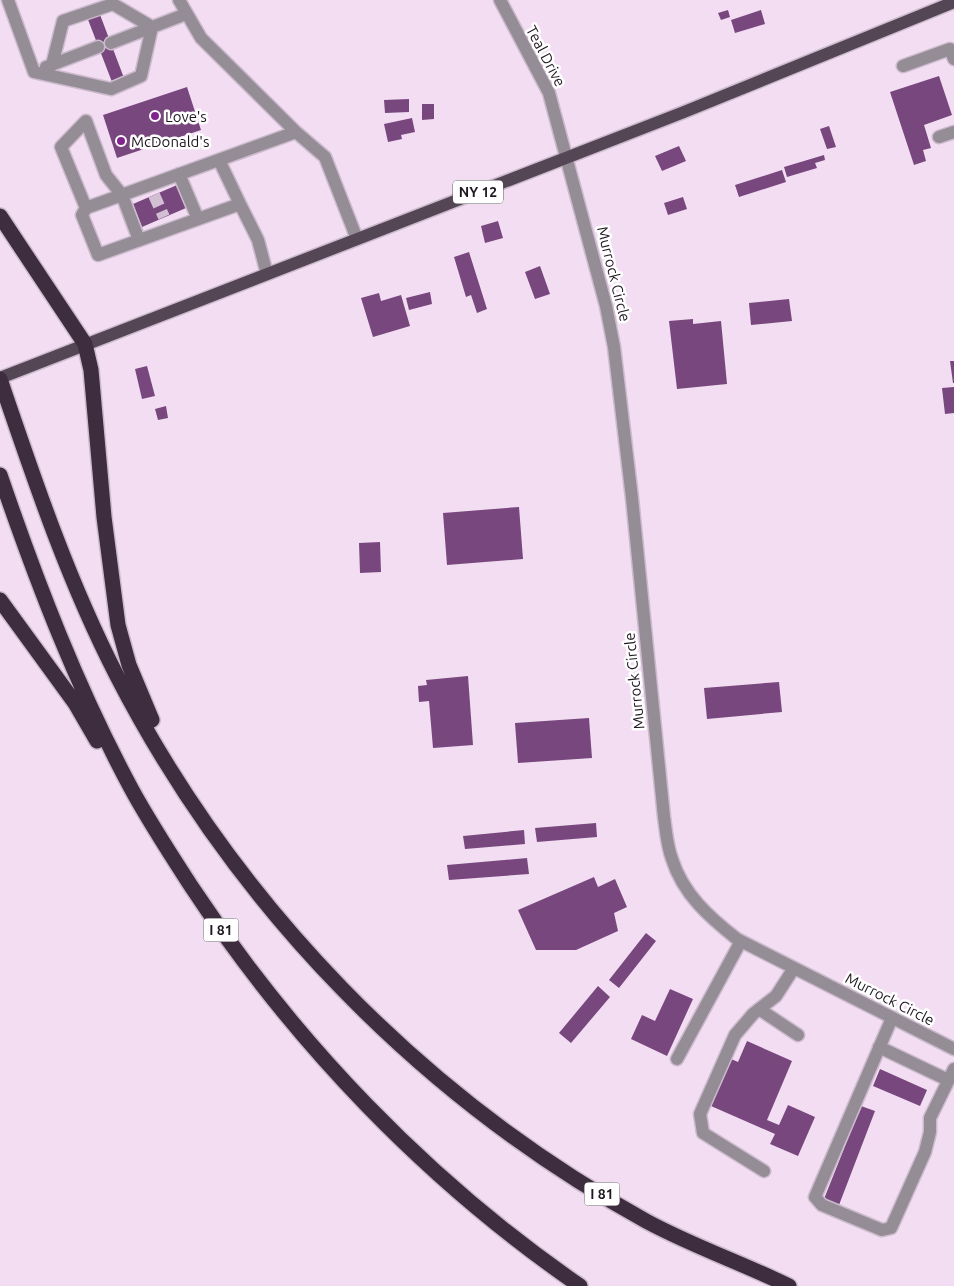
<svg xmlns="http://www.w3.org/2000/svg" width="954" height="1286" viewBox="0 0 954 1286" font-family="Ubuntu,sans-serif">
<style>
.building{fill:#78477d}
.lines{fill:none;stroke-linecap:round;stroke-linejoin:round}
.minor-tunnel{stroke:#d2bfd3;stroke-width:12;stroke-dasharray:12 6;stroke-linecap:butt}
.minor-casing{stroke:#ccbacd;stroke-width:15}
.major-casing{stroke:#ccbacd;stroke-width:15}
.highway-casing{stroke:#ccbacd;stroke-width:18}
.minor{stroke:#958d96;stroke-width:12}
.major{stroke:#544655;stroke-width:12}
.highway{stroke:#3d2d3f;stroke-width:15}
.poi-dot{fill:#83238e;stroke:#fff;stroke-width:2}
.labels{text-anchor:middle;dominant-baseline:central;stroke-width:5;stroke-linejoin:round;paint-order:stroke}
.shield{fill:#fff;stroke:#625d63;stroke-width:1}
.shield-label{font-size:14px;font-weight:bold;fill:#1f1820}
.street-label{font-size:15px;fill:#1f1820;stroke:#fff}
.poi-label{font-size:15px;fill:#1f1820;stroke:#fff;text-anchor:start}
</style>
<rect width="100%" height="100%" fill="#f2ddf3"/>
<path class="building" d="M 728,10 L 730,17 L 721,20 L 718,13 Z
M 761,10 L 765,24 L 735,33 L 731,20 Z
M 99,12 L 124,78 L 112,82 L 87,17 Z
M 939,76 L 952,115 L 924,125 L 931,148 L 923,150 L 926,161 L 914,165 L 890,92 Z
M 187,87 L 201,130 L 117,158 L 103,115 Z
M 409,99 L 409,112 L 385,113 L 384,100 Z
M 422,104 L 434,104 L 434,119 L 422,120 Z
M 412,118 L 415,132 L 401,135 L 402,139 L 388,142 L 384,124 Z
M 829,126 L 836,147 L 827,149 L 820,129 Z
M 679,146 L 686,161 L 662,171 L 655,156 Z
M 824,155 L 825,160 L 815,163 L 817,168 L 787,177 L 784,167 Z
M 782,170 L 786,182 L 739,197 L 735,185 Z
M 177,185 L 186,208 L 142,227 L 133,204 Z
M 683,197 L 687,209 L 668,215 L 664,203 Z
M 498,221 L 503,238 L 485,243 L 481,226 Z
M 469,252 L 487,309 L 477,313 L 471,295 L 466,297 L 454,257 Z
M 540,266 L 550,294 L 535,299 L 525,272 Z
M 430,292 L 432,304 L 409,310 L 406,298 Z
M 379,293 L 381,301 L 401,295 L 410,326 L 373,337 L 361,298 Z
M 789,299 L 792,321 L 751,325 L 749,303 Z
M 693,319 L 693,324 L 721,321 L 727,384 L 677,389 L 669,321 Z
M 950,361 L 954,361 L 954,383 L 953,383 Z
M 147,366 L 155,396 L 142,399 L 135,369 Z
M 954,387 L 954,413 L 945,414 L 942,388 Z
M 166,406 L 168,418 L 158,420 L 155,409 Z
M 519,507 L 523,559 L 447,565 L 443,513 Z
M 380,542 L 381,572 L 360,573 L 359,543 Z
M 468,676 L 473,745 L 433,748 L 429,701 L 419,702 L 418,686 L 427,685 L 426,680 Z
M 779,682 L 782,712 L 707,719 L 704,688 Z
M 589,718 L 592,758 L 518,763 L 515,723 Z
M 596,823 L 597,837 L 537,842 L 535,828 Z
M 524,830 L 525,844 L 465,849 L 463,836 Z
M 527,858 L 529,874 L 449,880 L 447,865 Z
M 594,877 L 598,887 L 615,879 L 627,907 L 614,913 L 618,931 L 576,950 L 536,950 L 518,910 Z
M 646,933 L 656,941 L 619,988 L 609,980 Z
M 598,986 L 610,997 L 571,1043 L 559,1033 Z
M 670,989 L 693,999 L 667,1056 L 631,1039 L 642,1015 L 655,1021 Z
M 747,1041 L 792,1061 L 767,1120 L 779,1125 L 788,1105 L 815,1117 L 798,1156 L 770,1144 L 775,1134 L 711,1106 L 731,1059 L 738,1062 Z
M 880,1069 L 927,1090 L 920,1106 L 873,1086 Z
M 861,1106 L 875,1111 L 839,1205 L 824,1199 Z"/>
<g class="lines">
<path class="minor-tunnel" d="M 154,195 L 164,217"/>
<g class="minor-casing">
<path id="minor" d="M 8,0 L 34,72
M 179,0 L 201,38 L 296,132 L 325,157 L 357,239
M 500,0 L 549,93 L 606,306 L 614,347 L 632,498 L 664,817 C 666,831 667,846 672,859 C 683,894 709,917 737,939 L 954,1049
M 111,43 L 186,14
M 903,66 L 950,49 L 954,59
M 46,67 L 98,47
M 34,72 L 111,89 L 141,76 L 152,27 L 113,4 L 63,21 L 52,65
M 939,137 L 954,132
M 219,160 L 240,204
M 179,174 L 198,219
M 86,208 L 61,147 L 86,121 L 106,175 L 122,195 L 139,240
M 267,274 L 258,240 L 240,204 L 98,255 L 82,215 L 86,208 L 296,132
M 759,1009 L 798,1035
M 892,1018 L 815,1197 L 822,1205 L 882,1230 L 891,1228 L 925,1152 L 930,1132 L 930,1118 L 954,1069
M 879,1047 L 948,1080
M 677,1059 L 741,941
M 764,1171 L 703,1133 L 700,1114 L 735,1035 L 753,1014 L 776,996 L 794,968"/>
</g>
<g class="major-casing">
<path id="major" d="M 0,378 L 684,112 L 954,2"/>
</g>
<g class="highway-casing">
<path id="highway" d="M 0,216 L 85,344 L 91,370 L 104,517 L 118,625 L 129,665 L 152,720
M 0,379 C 34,479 68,581 117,676 C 235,905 421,1097 646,1221 C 692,1246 742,1263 789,1286
M 0,475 C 37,583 78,690 132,790 C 150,823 171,855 191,886 C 294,1042 426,1180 580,1286
M 0,600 L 75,703 L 97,741"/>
</g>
<use href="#minor" class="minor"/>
<use href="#major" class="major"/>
<use href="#highway" class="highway"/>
</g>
<g class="poi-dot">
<circle cx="155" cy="116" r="5"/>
<circle cx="121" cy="141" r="5"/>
</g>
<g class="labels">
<g class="shield">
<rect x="453" y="180.5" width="50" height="23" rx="4"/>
<rect x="203.5" y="918.5" width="35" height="23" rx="4"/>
<rect x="584.5" y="1182.5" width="35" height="23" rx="4"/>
</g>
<g class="shield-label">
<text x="478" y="192">NY 12</text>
<text x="221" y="930">I 81</text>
<text x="602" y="1194">I 81</text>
</g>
<g class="street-label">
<text transform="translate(546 56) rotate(62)">Teal Drive</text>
<text transform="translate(614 274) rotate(76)">Murrock Circle</text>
<text transform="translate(634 681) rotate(-96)">Murrock Circle</text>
<text transform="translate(890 999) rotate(27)">Murrock Circle</text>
</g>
<g class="poi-label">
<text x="165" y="116">Love's</text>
<text x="131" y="141">McDonald's</text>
</g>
</g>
</svg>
